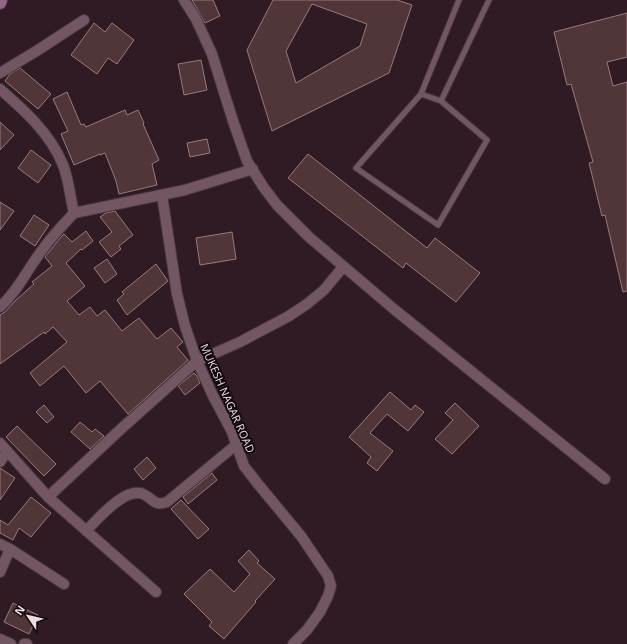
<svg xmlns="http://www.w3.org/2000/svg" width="627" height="644" viewBox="0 0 627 644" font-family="'Open Sans',sans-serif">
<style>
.building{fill:#503539;stroke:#9a7a7e;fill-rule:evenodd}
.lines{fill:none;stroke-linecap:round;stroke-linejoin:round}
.lane-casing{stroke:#4a3841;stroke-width:7}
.street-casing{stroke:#4a3841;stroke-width:12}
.secondary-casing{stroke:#4a3841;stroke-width:14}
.lane{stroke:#725762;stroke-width:5}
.street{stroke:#725762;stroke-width:10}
.secondary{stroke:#926684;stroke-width:12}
.labels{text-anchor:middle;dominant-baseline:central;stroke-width:4;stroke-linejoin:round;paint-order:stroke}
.street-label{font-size:11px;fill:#ebdbe2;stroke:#12080d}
</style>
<rect width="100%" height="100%" fill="#301a24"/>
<path class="building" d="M 192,0 L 213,0 L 220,16 L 205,23 Z
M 273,0 L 397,0 L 412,5 L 389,73 L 272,131 L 247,50 ZM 312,4 L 367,24 L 360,46 L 296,83 L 286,51 Z
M 627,13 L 627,57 L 607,62 L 613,86 L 627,82 L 627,291 L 623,292 L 605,215 L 602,216 L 589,163 L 593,162 L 571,84 L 567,85 L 554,32 Z
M 94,23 L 105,32 L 112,23 L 134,40 L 117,64 L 108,58 L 97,74 L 71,55 Z
M 201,60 L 207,90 L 184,95 L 178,64 Z
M 20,68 L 51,94 L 38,109 L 5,81 L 10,74 Z
M 67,92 L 81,125 L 84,124 L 86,127 L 125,110 L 127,115 L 138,110 L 144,123 L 143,124 L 159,160 L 152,164 L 157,185 L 119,194 L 116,181 L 105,153 L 100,155 L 100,154 L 74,165 L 61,134 L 68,131 L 53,99 Z
M 0,122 L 14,135 L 0,150 Z
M 207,139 L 210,153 L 190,157 L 187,143 Z
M 31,150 L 51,165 L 38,183 L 18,168 Z
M 308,154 L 427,248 L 435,238 L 480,273 L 456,302 L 406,263 L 403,268 L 288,178 Z
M 0,202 L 14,211 L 0,230 Z
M 115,211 L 133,235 L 119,246 L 121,249 L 111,257 L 99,242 L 112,232 L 100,217 L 106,213 Z
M 34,215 L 49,225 L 35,246 L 20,236 Z
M 86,231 L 93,241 L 82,250 L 81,249 L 66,263 L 85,286 L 67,301 L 79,315 L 90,307 L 97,316 L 105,310 L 122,331 L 139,318 L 157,339 L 171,328 L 183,342 L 177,347 L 188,360 L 128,414 L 100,381 L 86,393 L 64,366 L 40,386 L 30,373 L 67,342 L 53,327 L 45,334 L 44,332 L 0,364 L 0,315 L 5,312 L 16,300 L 34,284 L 32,282 L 52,266 L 45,257 L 61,237 L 64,234 L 72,242 Z
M 232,232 L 236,259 L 200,265 L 196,238 Z
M 107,259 L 117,274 L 105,283 L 94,268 Z
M 156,264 L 168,281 L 127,315 L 117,300 L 124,294 L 122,292 Z
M 194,373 L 197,376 L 200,383 L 185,395 L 178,386 Z
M 390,392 L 411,410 L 415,405 L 424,412 L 408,431 L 387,414 L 370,433 L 393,451 L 377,471 L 367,463 L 371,457 L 349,437 Z
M 455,403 L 479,426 L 452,454 L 435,439 L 453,420 L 445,413 Z
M 44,405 L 54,417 L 47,423 L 36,412 Z
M 80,422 L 92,432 L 95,429 L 104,436 L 90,449 L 71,432 Z
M 17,426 L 56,464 L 44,476 L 6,437 Z
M 147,457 L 156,468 L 143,480 L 134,469 Z
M 0,468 L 15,478 L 0,500 Z
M 212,473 L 217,480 L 188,504 L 183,497 Z
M 31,497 L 51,513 L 31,537 L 19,528 L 13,540 L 0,533 L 0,520 L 8,525 Z
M 181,500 L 209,529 L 198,539 L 171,509 Z
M 249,550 L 259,561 L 257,563 L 275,579 L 255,601 L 256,602 L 224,639 L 209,626 L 212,622 L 184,594 L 210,569 L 234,592 L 250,574 L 238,561 Z
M 13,603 L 38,615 L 29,634 L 4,622 Z"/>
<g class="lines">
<g class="lane-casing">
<path id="lane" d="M 459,0 L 421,94 L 356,168 L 438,225 L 487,140 L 441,101 L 489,0
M 421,94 L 441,101"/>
</g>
<g class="street-casing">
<path id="street" d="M 184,0 L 196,19 L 212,54 L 233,121 L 247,161 L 264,188 L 277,205 L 309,237 L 395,310 L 605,479
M 0,73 L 38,50 L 84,20
M 0,89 C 25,111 50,133 63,165 C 69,180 70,197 74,213
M 162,195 L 177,294 L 185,326 L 197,361 L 213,396 L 232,432 L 244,466 L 258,484 L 301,536 L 328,576 L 331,586 L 328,596 L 320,612 L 307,630 L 293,644
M 74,213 L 185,190 L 253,169
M 0,307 C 18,291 28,268 43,249 C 52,236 63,225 74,213
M 0,443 L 48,497 L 156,592
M 0,462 L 7,451
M 48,497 L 122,428 L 197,361 L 240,342 L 289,316 L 307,304 L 324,290 L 343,267
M 86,531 C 98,519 127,484 145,495 C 155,501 155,506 167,502 L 237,444
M 0,544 L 10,549 L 0,572
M 10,549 L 64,584
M 0,639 L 11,644
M 24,644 L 27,644"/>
</g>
<g class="secondary-casing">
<path id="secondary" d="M 0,3 L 1,0"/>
</g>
<use href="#lane" class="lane"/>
<use href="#street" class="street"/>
<use href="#secondary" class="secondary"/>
</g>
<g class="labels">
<g class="street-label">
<text transform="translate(228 398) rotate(66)">MUKESH NAGAR ROAD</text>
</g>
</g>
<g transform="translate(28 616) rotate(305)" stroke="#12080d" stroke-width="3" paint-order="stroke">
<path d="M0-3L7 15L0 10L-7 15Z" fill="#ebdbe2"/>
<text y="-6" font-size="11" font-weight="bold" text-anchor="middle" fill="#ebdbe2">N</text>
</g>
</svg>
